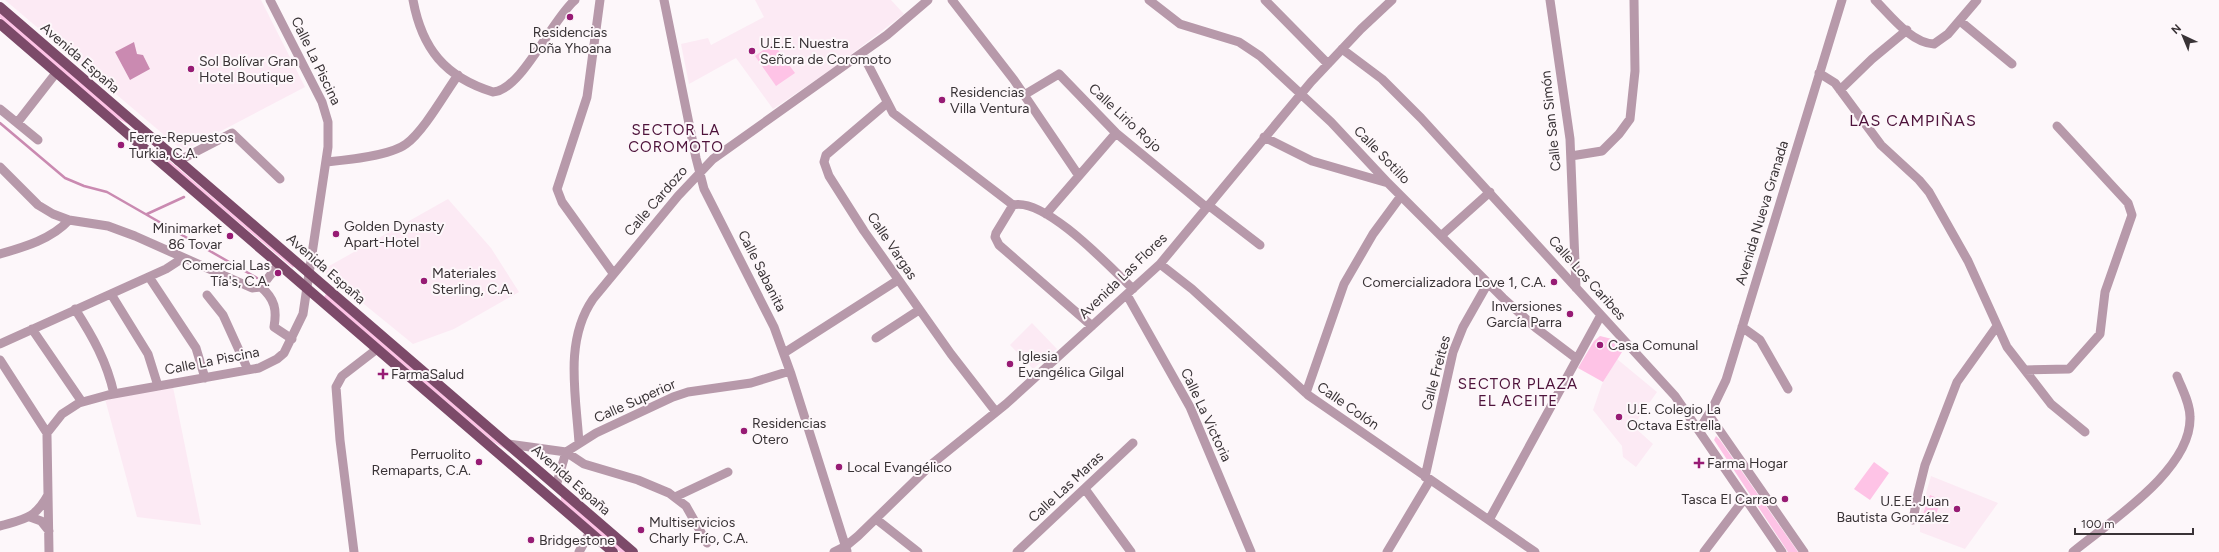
<svg xmlns="http://www.w3.org/2000/svg" width="2219" height="552" viewBox="0 0 2219 552" font-family="Figtree,sans-serif">
<style>
.built{fill:#fceaf4}
.green{fill:#fec3e6}
.water{fill:#ca8ab1}
.lines{fill:none;stroke-linecap:round;stroke-linejoin:round}
.stream{stroke:#ca8ab1;stroke-width:2.5}
.minor{stroke:#b799aa;stroke-width:9}
.major{stroke:#7c4a69;stroke-width:10}
.poi-dot{fill:#971b74;stroke:#fdf7fa;stroke-width:1.5}
.labels{text-anchor:middle;dominant-baseline:central;stroke-width:4;stroke-linejoin:round;paint-order:stroke}
.poi-label{font-size:14px;fill:#393336;stroke:#fdf7fa;text-anchor:start}
.street-label{font-size:14px;fill:#393336;stroke:#fdf7fa}
.neighbourhood-label{font-size:15px;letter-spacing:1px;fill:#4e133b;stroke:#fdf7fa}
.quarter-label{font-size:16px;letter-spacing:1px;fill:#4e133b;stroke:#fdf7fa}
</style>
<rect width="100%" height="100%" fill="#fdf7fa"/>
<path class="built" d="M 5,0 L 261,0 L 305,87 L 183,151 Z
M 755,0 L 891,0 L 904,14 L 832,69 L 773,109 L 736,58 L 689,84 L 681,44 L 708,38 L 711,45 L 764,17 Z
M 448,199 L 491,248 L 519,292 L 454,329 L 413,344 L 322,270 Z
M 1032,323 L 1057,349 L 1033,369 L 1010,345 Z
M 1617,359 L 1657,392 L 1633,426 L 1653,444 L 1636,467 L 1623,457 L 1622,446 L 1593,410 L 1602,384 Z
M 173,387 L 201,525 L 137,517 L 105,399 Z
M 1931,476 L 1998,503 L 1965,549 L 1920,532 L 1920,514 Z"/>
<path class="green" d="M 0,12 L 156,147 L 156,148 L 128,124 L 111,115 L 0,18 Z
M 773,43 L 795,73 L 776,86 L 755,56 Z
M 164,156 L 294,266 L 293,268 L 163,159 Z
M 326,294 L 508,451 L 492,441 L 324,297 Z
M 1600,336 L 1612,339 L 1622,352 L 1603,382 L 1578,368 L 1594,341 Z
M 1716,436 L 1720,440 L 1798,552 L 1788,552 L 1714,440 Z
M 1874,462 L 1889,473 L 1870,500 L 1854,489 Z
M 1930,495 L 1942,500 L 1934,518 L 1923,514 Z
M 561,497 L 562,497 L 627,552 L 620,552 L 561,501 Z"/>
<path class="water" d="M 134,42 L 137,54 L 143,55 L 150,69 L 130,80 L 115,52 Z"/>
<g class="lines">
<path class="stream" d="M 0,123 L 65,178 L 84,186 L 107,192 L 257,278
M 147,214 L 184,197"/>
<path class="minor" d="M 413,0 C 422,49 445,77 493,92 C 521,91 552,19 575,0
M 600,0 L 587,97 L 557,189 L 562,202 L 613,273
M 664,0 L 696,158 L 704,189 L 774,327 L 791,374 L 847,551
M 952,0 L 1014,80 L 1079,176
M 1149,0 L 1180,24 L 1239,42 L 1260,56 L 1331,122 L 1388,183 L 1503,298 L 1536,328 L 1577,359
M 1265,0 L 1328,64
M 1550,0 L 1570,139 L 1576,288
M 1875,0 C 1890,15 1911,43 1934,44 L 1948,34 L 1977,0
M 1960,21 L 2012,64
M 1342,49 L 1382,79 L 1421,118 L 1675,396 L 1782,552
M 862,53 L 893,113 L 1013,205
M 1819,73 L 1835,83 L 1881,145 L 1919,180 L 1929,192 L 1968,261 L 2007,347 L 2051,404 L 2085,432
M 1840,90 L 1872,59 L 1907,30
M 1024,95 L 1059,74 L 1116,133 L 1206,207
M 887,103 L 826,155 L 824,162 L 829,176 L 864,231 L 951,354 L 996,412
M 0,109 L 38,140
M 17,123 L 56,73
M 1264,137 L 1312,161 L 1388,183
M 1571,156 L 1602,151 L 1619,134 L 1630,119 L 1635,71 L 1634,0
M 178,161 L 232,133 L 280,179
M 326,162 C 347,160 390,156 406,144 C 424,131 445,93 458,75
M 0,167 L 38,205 L 53,214 L 69,220 L 108,226 L 135,236 L 252,288 L 261,287
M 1208,205 L 1260,245
M 1046,214 L 1116,133
M 1442,235 L 1490,192
M 0,254 C 24,247 52,239 69,220
M 279,264 L 261,287 C 275,299 277,310 274,327 L 292,339
M 1160,264 L 1192,289 L 1308,395 L 1535,552
M 149,277 L 196,348 L 205,378
M 111,294 L 148,354 L 158,386
M 207,295 L 223,315 L 248,370
M 1127,295 L 1190,407 L 1251,552
M 75,309 C 93,337 107,362 114,394
M 1092,326 L 999,245 L 995,237 L 996,233 L 1013,205 C 1045,197 1110,267 1133,289
M 1742,327 L 1760,340 L 1788,389
M 32,329 L 82,402
M 876,338 L 919,310
M 0,344 L 166,269 L 183,258
M 784,353 L 898,280
M 0,360 L 47,433
M 2025,370 L 2069,369 L 2100,334 L 2105,292 L 2132,215 L 2128,203 L 2057,126
M 1306,393 L 1344,284 L 1373,234 L 1401,196
M 1709,415 L 1804,552
M 1699,430 L 1713,407 L 1726,380 L 1842,0
M 579,443 C 576,395 564,341 593,299 L 678,196 L 713,159 L 887,35 L 928,0
M 508,444 L 566,452 L 584,464 L 638,480 L 669,493 L 686,506 L 707,543
M 1425,477 L 1453,352 L 1463,327 L 1488,283
M 556,486 L 566,452 L 596,433 L 673,397 L 688,392 L 751,383 L 790,371
M 1085,489 L 1131,552
M 675,497 L 728,472
M 30,517 L 41,521 L 49,531
M 876,519 L 918,552
M 1489,520 L 1601,315
M 1913,520 L 1918,493 L 1925,465 L 1957,382 L 1997,326
M 0,526 C 24,519 35,519 48,495
M 49,552 L 47,436 L 47,433 L 62,414 L 79,403 L 108,395 L 259,368 L 277,359 L 284,353 L 303,314 L 328,147 L 328,122 L 322,102 L 270,0
M 354,552 L 340,440 L 336,387 L 342,376 L 377,349
M 579,552 L 590,532
M 834,552 L 846,546 L 858,536 L 933,463 L 1006,404 L 1160,264 L 1311,82 L 1361,29 L 1392,0
M 1017,552 L 1133,443
M 1387,552 L 1430,480
M 1704,552 L 1745,498
M 2073,552 C 2109,522 2192,470 2190,417 C 2190,403 2182,389 2177,376"/>
<path class="major" d="M 0,7 L 633,552
M 0,24 L 613,552"/>
</g>
<g class="poi-dot">
<circle cx="570" cy="17" r="4"/>
<circle cx="752" cy="51" r="4"/>
<circle cx="191" cy="69" r="4"/>
<circle cx="942" cy="100" r="4"/>
<circle cx="121" cy="145" r="4"/>
<circle cx="336" cy="234" r="4"/>
<circle cx="230" cy="236" r="4"/>
<circle cx="278" cy="273" r="4"/>
<circle cx="424" cy="281" r="4"/>
<circle cx="1554" cy="282" r="4"/>
<circle cx="1570" cy="314" r="4"/>
<circle cx="1600" cy="345" r="4"/>
<circle cx="1010" cy="364" r="4"/>
<path d="M381 368h4v4h4v4h-4v4h-4v-4h-4v-4h4z"/>
<circle cx="1619" cy="417" r="4"/>
<circle cx="744" cy="431" r="4"/>
<circle cx="479" cy="462" r="4"/>
<path d="M1697 457h4v4h4v4h-4v4h-4v-4h-4v-4h4z"/>
<circle cx="839" cy="467" r="4"/>
<circle cx="1785" cy="499" r="4"/>
<circle cx="1957" cy="509" r="4"/>
<circle cx="641" cy="530" r="4"/>
<circle cx="531" cy="540" r="4"/>
</g>
<g class="labels">
<g class="poi-label">
<text x="570" y="32" text-anchor="middle">Residencias<tspan x="570" dy="16">Doña Yhoana</tspan></text>
<text x="760" y="43">U.E.E. Nuestra<tspan x="760" dy="16">Señora de Coromoto</tspan></text>
<text x="199" y="61">Sol Bolívar Gran<tspan x="199" dy="16">Hotel Boutique</tspan></text>
<text x="950" y="92">Residencias<tspan x="950" dy="16">Villa Ventura</tspan></text>
<text x="129" y="137">Ferre-Repuestos<tspan x="129" dy="16">Turkia, C.A.</tspan></text>
<text x="344" y="226">Golden Dynasty<tspan x="344" dy="16">Apart-Hotel</tspan></text>
<text x="222" y="228" text-anchor="end">Minimarket<tspan x="222" dy="16">86 Tovar</tspan></text>
<text x="270" y="265" text-anchor="end">Comercial Las<tspan x="270" dy="16">Tía's, C.A.</tspan></text>
<text x="432" y="273">Materiales<tspan x="432" dy="16">Sterling, C.A.</tspan></text>
<text x="1546" y="282" text-anchor="end">Comercializadora Love 1, C.A.</text>
<text x="1562" y="306" text-anchor="end">Inversiones<tspan x="1562" dy="16">García Parra</tspan></text>
<text x="1608" y="345">Casa Comunal</text>
<text x="1018" y="356">Iglesia<tspan x="1018" dy="16">Evangélica Gilgal</tspan></text>
<text x="391" y="374">FarmaSalud</text>
<text x="1627" y="409">U.E. Colegio La<tspan x="1627" dy="16">Octava Estrella</tspan></text>
<text x="752" y="423">Residencias<tspan x="752" dy="16">Otero</tspan></text>
<text x="471" y="454" text-anchor="end">Perruolito<tspan x="471" dy="16">Remaparts, C.A.</tspan></text>
<text x="1707" y="463">Farma Hogar</text>
<text x="847" y="467">Local Evangélico</text>
<text x="1777" y="499" text-anchor="end">Tasca El Carrao</text>
<text x="1949" y="501" text-anchor="end">U.E.E. Juan<tspan x="1949" dy="16">Bautista González</tspan></text>
<text x="649" y="522">Multiservicios<tspan x="649" dy="16">Charly Frío, C.A.</tspan></text>
<text x="539" y="540">Bridgestone</text>
</g>
<g class="street-label">
<text transform="translate(80 58) rotate(41)">Avenida España</text>
<text transform="translate(316 61) rotate(64)">Calle La Piscina</text>
<text transform="translate(1125 118) rotate(43)">Calle Lirio Rojo</text>
<text transform="translate(1551 121) rotate(-96)">Calle San Simón</text>
<text transform="translate(1382 155) rotate(46)">Calle Sotillo</text>
<text transform="translate(656 201) rotate(-49)">Calle Cardozo</text>
<text transform="translate(1762 213) rotate(-73)">Avenida Nueva Granada</text>
<text transform="translate(892 246) rotate(56)">Calle Vargas</text>
<text transform="translate(326 269) rotate(41)">Avenida España</text>
<text transform="translate(762 271) rotate(63)">Calle Sabanita</text>
<text transform="translate(1123 276) rotate(-44)">Avenida Las Flores</text>
<text transform="translate(1587 278) rotate(48)">Calle Los Caribes</text>
<text transform="translate(212 361) rotate(-11)">Calle La Piscina</text>
<text transform="translate(1436 373) rotate(-75)">Calle Freites</text>
<text transform="translate(635 401) rotate(-24)">Calle Superior</text>
<text transform="translate(1348 406) rotate(35)">Calle Colón</text>
<text transform="translate(1206 415) rotate(65)">Calle La Victoria</text>
<text transform="translate(571 480) rotate(41)">Avenida España</text>
<text transform="translate(1066 487) rotate(-43)">Calle Las Maras</text>
</g>
<g class="neighbourhood-label">
<text x="676" y="130">SECTOR LA<tspan x="676" dy="17">COROMOTO</tspan></text>
<text x="1518" y="384">SECTOR PLAZA<tspan x="1518" dy="17">EL ACEITE</tspan></text>
</g>
<g class="quarter-label">
<text x="1913" y="120">LAS CAMPIÑAS</text>
</g>
</g>
<g transform="translate(2183 36) rotate(316)" stroke="#fdf7fa" stroke-width="3" paint-order="stroke">
<path d="M0-3L7 15L0 10L-7 15Z" fill="#393336"/>
<text y="-6" font-size="11" font-weight="bold" text-anchor="middle" fill="#393336">N</text>
</g>
<path d="M2075 528v6h118v-6" fill="none" stroke="#393336" stroke-width="2"/>
<text x="2081" y="528" font-size="12" fill="#393336" stroke="#fdf7fa" stroke-width="3" paint-order="stroke">100 m</text>
</svg>
